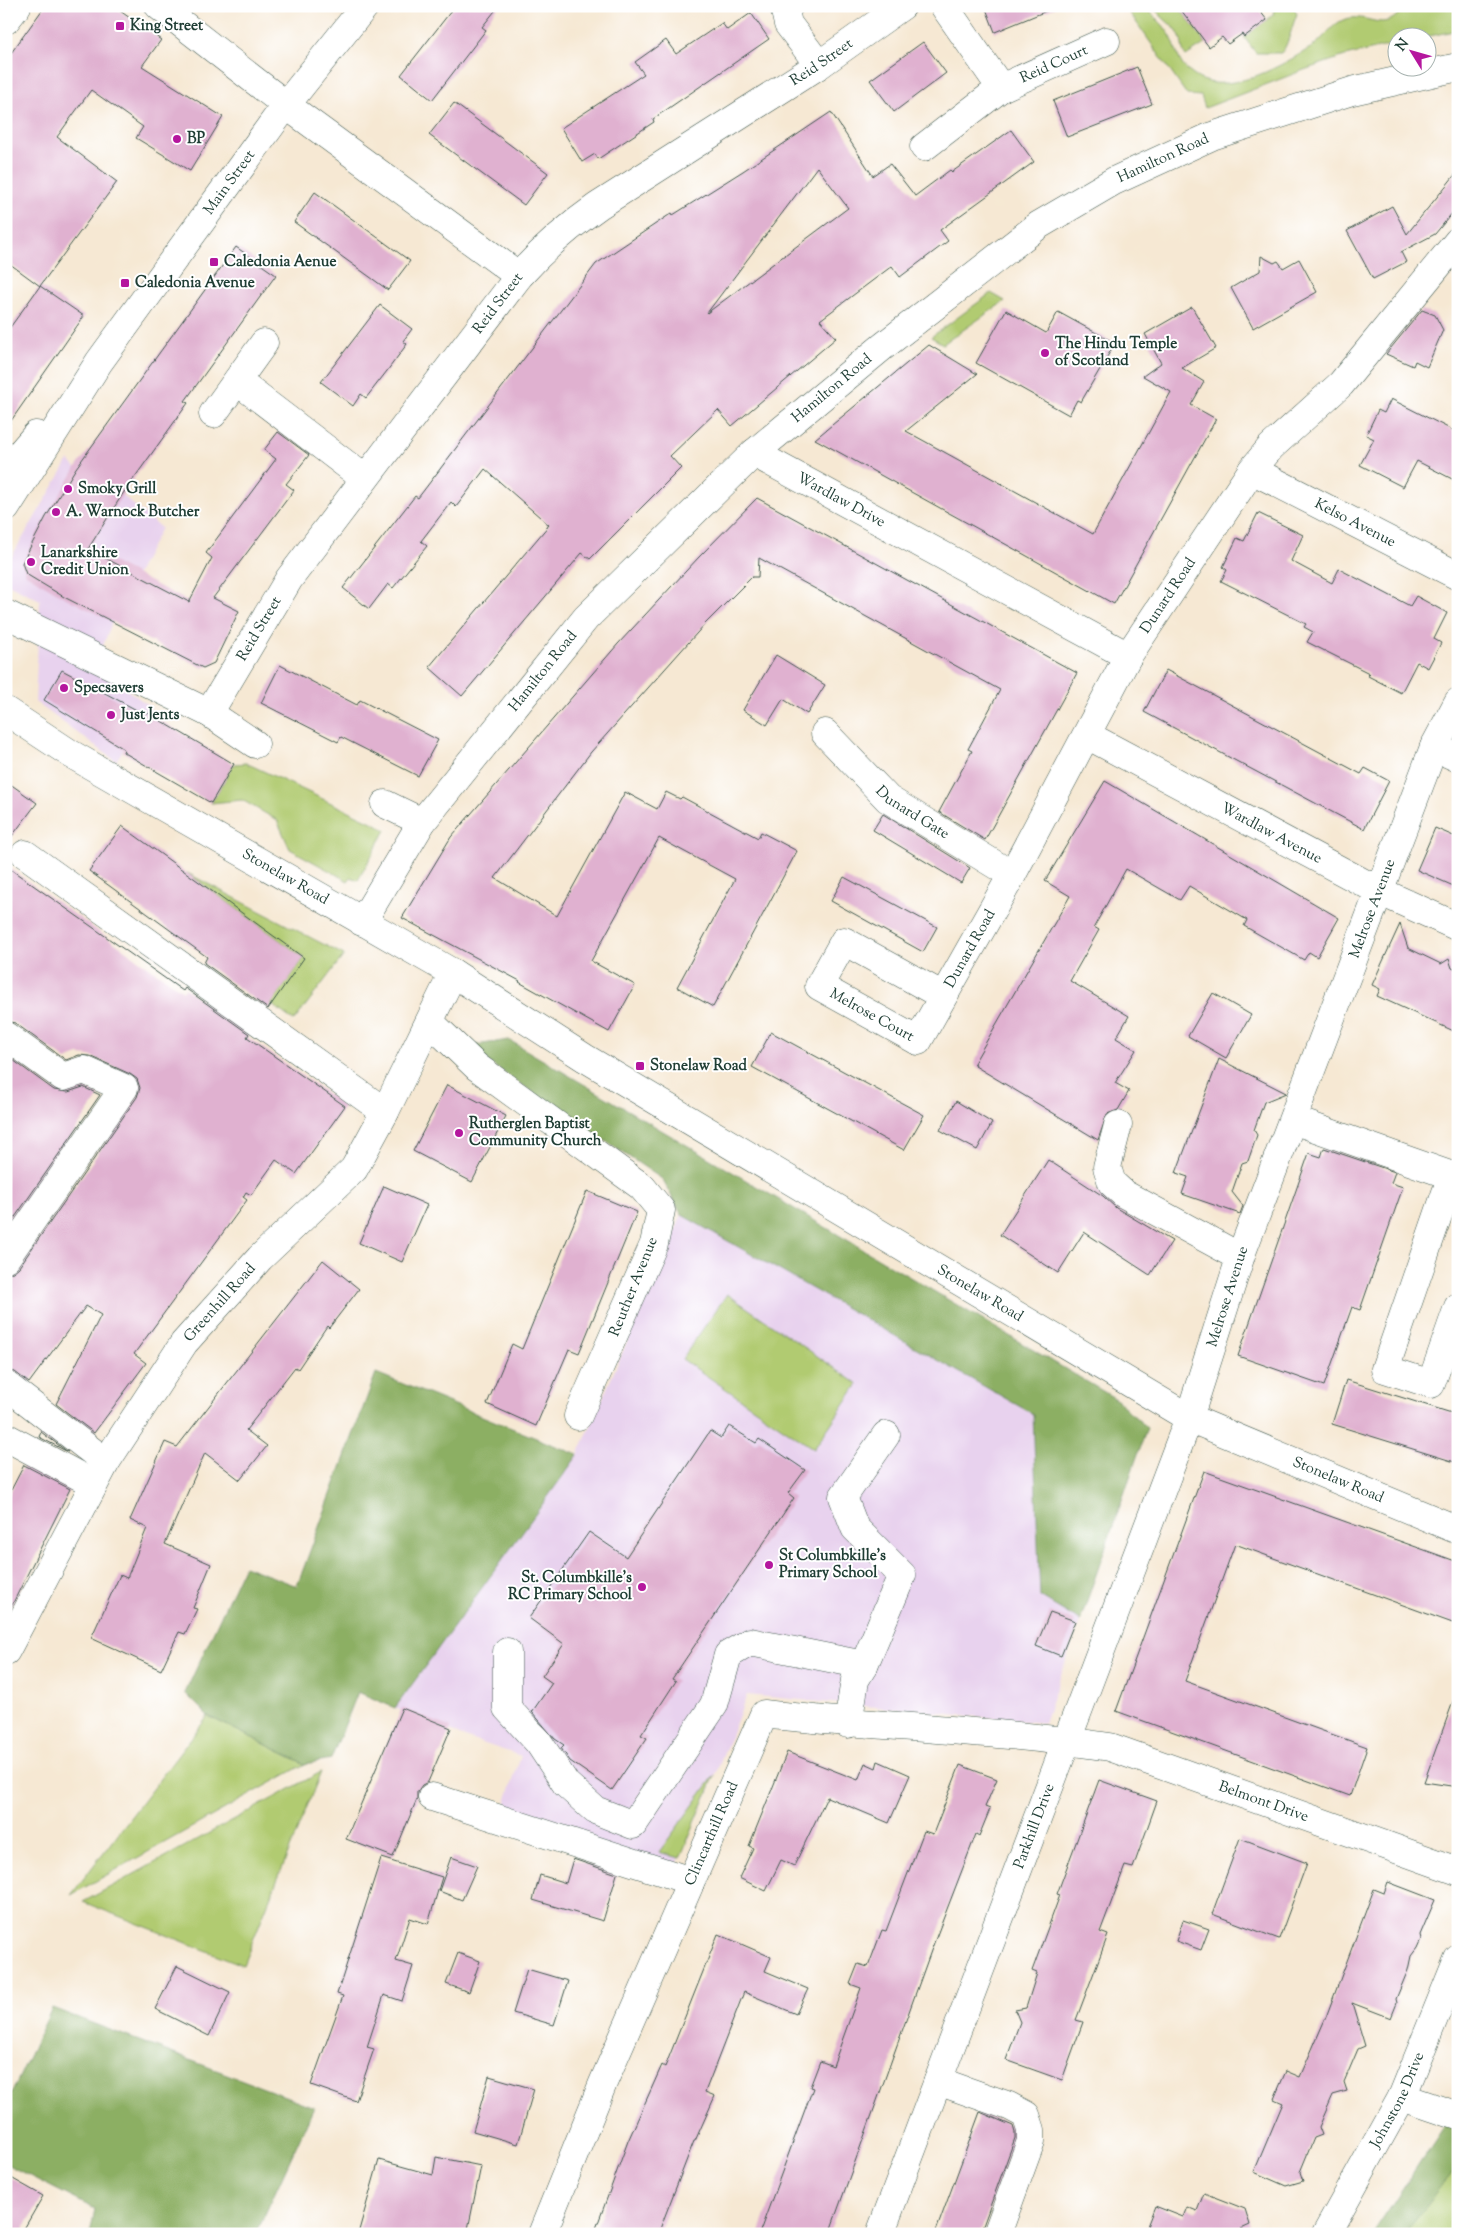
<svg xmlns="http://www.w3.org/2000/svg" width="1464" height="2240" viewBox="0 0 1464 2240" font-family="'Sorts Mill Goudy',serif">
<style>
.built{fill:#e8d2ee}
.green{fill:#b1cb71;stroke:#688452}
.forest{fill:#8caf63;stroke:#56764c}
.building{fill:#e0b1d0;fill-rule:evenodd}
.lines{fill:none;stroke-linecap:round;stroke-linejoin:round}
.minor-casing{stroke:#3f574c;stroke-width:29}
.major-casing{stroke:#3f574c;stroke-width:29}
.minor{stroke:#fff;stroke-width:28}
.major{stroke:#fff;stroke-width:28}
.poi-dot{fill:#b5179e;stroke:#fff;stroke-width:2}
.labels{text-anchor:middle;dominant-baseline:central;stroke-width:4;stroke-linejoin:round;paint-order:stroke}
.poi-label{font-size:15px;font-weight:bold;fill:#1f3d34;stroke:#fff;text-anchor:start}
.street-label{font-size:15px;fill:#1f3d34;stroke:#fff}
</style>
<rect width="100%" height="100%" fill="#fff"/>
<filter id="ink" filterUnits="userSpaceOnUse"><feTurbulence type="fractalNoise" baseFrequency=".02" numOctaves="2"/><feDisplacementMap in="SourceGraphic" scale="10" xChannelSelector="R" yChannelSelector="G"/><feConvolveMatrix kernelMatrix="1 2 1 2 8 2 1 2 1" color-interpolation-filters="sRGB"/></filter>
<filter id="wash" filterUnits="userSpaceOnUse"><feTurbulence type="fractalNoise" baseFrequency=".0096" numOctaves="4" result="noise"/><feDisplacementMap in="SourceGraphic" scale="20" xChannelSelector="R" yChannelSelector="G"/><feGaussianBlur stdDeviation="1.12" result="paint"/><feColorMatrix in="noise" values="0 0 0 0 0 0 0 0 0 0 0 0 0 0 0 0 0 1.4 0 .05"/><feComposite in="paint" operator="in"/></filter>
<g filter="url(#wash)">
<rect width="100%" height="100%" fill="#f6e8d3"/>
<path class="built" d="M 69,460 L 76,468 L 122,495 L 161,528 L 112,622 L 95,667 L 151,707 L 116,761 L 35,702 L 40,600 L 6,583 L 6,566 Z
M 682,1215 L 1033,1414 L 1040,1597 L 1080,1621 L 1044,1723 L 747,1695 L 707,1796 L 674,1871 L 501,1817 L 521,1756 L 467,1738 L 395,1708 L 578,1455 Z"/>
<path class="green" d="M 1125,6 L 1146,6 C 1152,16 1162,22 1168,32 C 1179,48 1174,61 1192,74 C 1224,100 1282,65 1312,47 C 1323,40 1331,25 1343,20 C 1369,10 1383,38 1405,6 L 1458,6 L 1458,30 L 1425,37 L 1396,38 L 1396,44 L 1345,56 L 1304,70 L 1205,108 L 1201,96 L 1187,95 Z
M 1154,6 L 1178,6 L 1206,43 L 1186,56 C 1181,50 1183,41 1178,33 C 1172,23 1158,17 1154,6 Z
M 1275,6 L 1293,6 L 1297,14 C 1292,25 1288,47 1281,53 L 1256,53 L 1244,37 L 1273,15 Z
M 991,293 L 1005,301 L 943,344 L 931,337 Z
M 246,763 L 376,824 L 386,830 L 358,880 L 351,877 L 348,881 L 290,849 L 277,820 L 242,800 L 211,803 L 234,764 Z
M 187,873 L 344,955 L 294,1021 L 271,1004 L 304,958 Z
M 727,1294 L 858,1384 L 814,1449 L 682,1359 Z
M 208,1716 L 305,1764 L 71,1895 Z
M 321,1772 L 243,1965 L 83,1902 Z
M 715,1775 L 680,1858 L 659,1852 Z
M 1458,2122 L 1458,2234 L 1373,2234 Z"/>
<path class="forest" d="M 509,1040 L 1116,1399 L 1147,1428 L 1080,1621 L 1040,1597 L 1033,1414 L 682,1215 L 662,1179 L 482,1058 L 476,1045 Z
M 376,1373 L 578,1455 L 395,1708 L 358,1692 L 331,1759 L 305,1764 L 208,1716 L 185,1693 L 244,1566 L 297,1586 Z
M 52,2008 L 314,2107 L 256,2234 L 90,2234 L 95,2209 L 6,2164 L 6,2105 Z
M 1449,2119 L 1458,2122 L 1458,2166 L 1409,2227 L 1407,2234 L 1373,2234 Z"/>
<g id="blocks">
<path class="building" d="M 45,6 L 113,6 L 161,40 L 142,66 L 223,117 L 190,171 L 136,138 L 143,127 L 91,90 L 57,137 L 117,182 L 40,286 L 6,261 L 6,60 Z
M 455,6 L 499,6 L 482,27 L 486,30 L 432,100 L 401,75 Z
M 985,6 L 1055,6 L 1056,7 L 995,32 Z
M 1178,6 L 1256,6 L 1267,20 L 1244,37 L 1242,34 L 1228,44 L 1222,37 L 1209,47 Z
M 751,13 L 769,39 L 653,119 L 654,122 L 598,159 L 595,154 L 582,162 L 561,128 L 644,74 L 635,62 L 666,40 L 676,54 L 722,23 L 727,30 Z
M 923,42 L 946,73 L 894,112 L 870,80 Z
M 1137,67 L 1152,104 L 1067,137 L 1053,101 Z
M 454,103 L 548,173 L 524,205 L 429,135 Z
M 831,112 L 873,176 L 890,164 L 915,196 L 950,170 L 952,172 L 1011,130 L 1034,162 L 940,230 L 948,241 L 900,277 L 892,266 L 820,320 L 836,338 L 732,426 L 718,410 L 670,456 L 681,468 L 590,559 L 582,553 L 462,696 L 429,667 L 549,525 L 485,469 L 456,507 L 451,502 L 421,541 L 427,546 L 393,588 L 388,584 L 369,609 L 343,588 L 415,496 L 418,498 L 596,264 L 672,213 L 673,215 L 743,171 ZM 817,167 L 848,208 L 707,313 Z
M 1458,171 L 1458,206 L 1435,234 L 1401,252 L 1406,262 L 1373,279 L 1347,231 L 1392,206 L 1407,234 Z
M 315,192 L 410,261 L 388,290 L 294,222 Z
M 236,247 L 276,275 L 185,401 L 188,403 L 122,495 L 88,549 L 189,602 L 212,558 L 206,553 L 276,459 L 264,450 L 278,432 L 309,455 L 286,484 L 294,490 L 213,598 L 239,611 L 214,663 L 203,668 L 64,597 L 26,574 L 22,563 L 46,517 L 76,468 Z
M 1261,256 L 1274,263 L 1278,261 L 1283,268 L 1299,259 L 1317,292 L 1253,328 L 1231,288 L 1260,271 Z
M 40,286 L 84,316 L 6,428 L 6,333 Z
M 380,305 L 412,329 L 403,341 L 407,344 L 387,371 L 366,398 L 361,394 L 353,406 L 321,382 Z
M 1192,307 L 1216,348 L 1182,368 L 1204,382 L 1191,405 L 1216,419 L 1114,604 L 815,439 L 929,345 L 977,374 L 906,431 L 1093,534 L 1171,392 L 1143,376 L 1161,363 L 1145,334 Z
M 1006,310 L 1046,333 L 1058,312 L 1111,341 L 1111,350 L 1081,402 L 1077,400 L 1069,415 L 976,363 Z
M 1422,310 L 1435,315 L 1443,330 L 1427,367 L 1415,361 L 1413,366 L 1386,354 Z
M 1391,399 L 1458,433 L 1458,482 L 1417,461 L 1403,487 L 1360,465 L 1374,439 L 1366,435 L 1378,410 L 1384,413 Z
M 757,498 L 1077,673 L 985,840 L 939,812 L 972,751 L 968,749 L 1000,690 L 759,558 L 758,577 L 752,577 L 705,624 L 591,752 L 495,878 L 557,916 L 625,792 L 657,809 L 666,792 L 680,799 L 682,797 L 758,838 L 761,832 L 797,851 L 713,1007 L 677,987 L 735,879 L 659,838 L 591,961 L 635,985 L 609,1032 L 519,982 L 520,981 L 402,918 L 451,837 L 618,644 L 699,557 Z
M 1258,513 L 1303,535 L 1291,561 L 1332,583 L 1339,569 L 1410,606 L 1416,596 L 1447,613 L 1434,639 L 1441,643 L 1428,668 L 1417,662 L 1401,693 L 1368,676 L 1369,673 L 1307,642 L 1313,632 L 1304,627 L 1306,624 L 1221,581 L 1227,570 L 1223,567 L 1237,538 L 1244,541 Z
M 776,655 L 825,685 L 807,714 L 783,699 L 767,725 L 743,710 Z
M 280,665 L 357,705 L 360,700 L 438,740 L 418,776 L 341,737 L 338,742 L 261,703 Z
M 62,670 L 144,714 L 146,712 L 234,764 L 211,803 L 123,752 L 124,749 L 44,700 Z
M 1166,670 L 1361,774 L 1365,768 L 1389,781 L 1364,829 L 1144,712 Z
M 6,781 L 37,803 L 6,844 Z
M 1105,781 L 1339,918 L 1317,957 L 1309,952 L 1304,960 L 1244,926 L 1247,920 L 1189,886 L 1180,900 L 1126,869 L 1094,927 L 1099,930 L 1070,981 L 1129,1016 L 1116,1038 L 1136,1050 L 1115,1083 L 1129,1091 L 1118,1110 L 1107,1114 L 1098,1140 L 975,1066 L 976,1064 L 974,1063 L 1070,896 L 1045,881 Z
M 883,814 L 970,868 L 961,883 L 873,830 Z
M 122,826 L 304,958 L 268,1009 L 204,963 L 207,957 L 89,871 Z
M 1435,828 L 1458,838 L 1458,888 L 1417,870 Z
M 6,866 L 183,991 L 185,988 L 249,1034 L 247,1037 L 345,1106 L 296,1174 L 276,1160 L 251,1195 L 246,1192 L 243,1197 L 247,1200 L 134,1354 L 146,1363 L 94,1433 L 56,1404 L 101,1315 L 86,1306 L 29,1383 L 15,1372 L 6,1370 L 6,1273 L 13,1272 L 19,1267 L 137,1097 L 140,1088 L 137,1079 L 130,1074 L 90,1056 L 79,1055 L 66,1060 L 15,1023 L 6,1021 Z
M 844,877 L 937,927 L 923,952 L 831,901 Z
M 1400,924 L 1408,948 L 1441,964 L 1449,959 L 1452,968 L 1458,971 L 1458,1033 L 1377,996 L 1380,989 L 1372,985 Z
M 1213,993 L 1251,1015 L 1226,1058 L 1188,1036 Z
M 771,1032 L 924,1115 L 904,1150 L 752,1067 Z
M 6,1055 L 54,1090 L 68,1092 L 83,1087 L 100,1095 L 6,1230 Z
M 1219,1059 L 1286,1093 L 1264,1102 L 1254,1130 L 1257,1135 L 1248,1161 L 1242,1163 L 1232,1192 L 1243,1206 L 1240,1214 L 1182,1194 L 1188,1177 L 1176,1173 Z
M 447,1085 L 506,1116 L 472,1182 L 413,1151 Z
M 956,1101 L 992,1123 L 977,1150 L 940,1130 Z
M 1324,1148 L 1395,1172 L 1391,1183 L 1403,1187 L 1360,1310 L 1352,1307 L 1324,1386 L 1238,1356 L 1309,1153 L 1321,1157 Z
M 1048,1160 L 1103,1196 L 1116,1208 L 1172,1241 L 1150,1275 L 1084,1232 L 1058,1273 L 1000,1235 Z
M 384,1186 L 427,1205 L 402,1262 L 359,1243 Z
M 587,1191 L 637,1212 L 579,1353 L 569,1349 L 536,1426 L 487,1404 L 512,1344 L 522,1349 Z
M 323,1260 L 359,1289 L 329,1328 L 327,1326 L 298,1369 L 295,1367 L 246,1430 L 267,1446 L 240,1480 L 205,1453 L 165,1544 L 211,1564 L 193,1608 L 197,1609 L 185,1634 L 179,1632 L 161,1670 L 91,1638 L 120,1575 L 127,1578 L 147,1528 L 130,1520 L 165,1442 L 177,1447 Z
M 1346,1380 L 1458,1415 L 1458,1463 L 1332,1424 Z
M 729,1426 L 756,1443 L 759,1439 L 805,1470 L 788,1493 L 794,1498 L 672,1679 L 676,1681 L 641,1735 L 647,1738 L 612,1790 L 570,1761 L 561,1748 L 564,1745 L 555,1739 L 532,1712 L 552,1683 L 542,1676 L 564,1644 L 529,1618 L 589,1532 L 626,1557 L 710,1431 L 721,1438 Z
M 41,1432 L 68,1452 L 39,1437 Z
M 24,1465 L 70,1489 L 6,1617 L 6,1500 Z
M 1204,1471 L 1458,1562 L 1458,1625 L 1235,1544 L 1185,1681 L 1367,1747 L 1350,1796 L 1116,1711 Z
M 1050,1612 L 1075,1621 L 1061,1656 L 1036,1646 Z
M 1455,1696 L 1458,1696 L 1458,1787 L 1424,1782 Z
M 402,1708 L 451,1728 L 428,1782 L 422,1785 L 417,1792 L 417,1799 L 393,1857 L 346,1839 Z
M 787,1752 L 858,1780 L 865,1763 L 876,1768 L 878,1761 L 910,1775 L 889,1823 L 827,1797 L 794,1866 L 781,1860 L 766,1891 L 739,1878 L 753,1848 L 749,1846 Z
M 960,1765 L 997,1779 L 985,1807 L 990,1809 L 979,1836 L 976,1834 L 932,1948 L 829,2234 L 759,2234 L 813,2088 L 810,2087 L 820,2061 L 833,2066 L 861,1988 L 850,1984 L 858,1964 L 868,1967 L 882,1930 L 886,1931 L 924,1831 L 933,1834 Z
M 1099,1780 L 1157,1801 L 1133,1868 L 1125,1866 L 1100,1932 L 1108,1935 L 1076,2020 L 1083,2022 L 1062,2080 L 1006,2060 L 1020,2022 L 1015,2010 L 1026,2008 L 1037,1973 L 1032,1971 L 1060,1895 L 1057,1894 Z
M 1240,1838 L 1307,1863 L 1279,1939 L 1212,1914 Z
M 451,1857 L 477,1866 L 462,1900 L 439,1891 Z
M 381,1858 L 442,1877 L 428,1924 L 410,1918 L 396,1961 L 413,1966 L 402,2001 L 384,1995 L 367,2047 L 374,2049 L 356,2101 L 311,2085 L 343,1996 L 337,1994 Z
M 573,1859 L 617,1874 L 603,1921 L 533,1900 L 540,1875 L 566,1883 Z
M 1388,1882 L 1435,1900 L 1420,1935 L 1421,1939 L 1417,1948 L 1411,1956 L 1408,1970 L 1396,1999 L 1397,2003 L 1391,2018 L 1352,2003 L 1365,2046 L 1358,2049 L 1344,2082 L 1347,2091 L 1333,2095 L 1319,2127 L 1322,2135 L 1314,2138 L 1300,2172 L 1303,2181 L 1286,2186 L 1254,2172 L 1283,2103 L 1274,2099 L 1286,2071 L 1300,2077 L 1326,2017 L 1374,1889 L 1384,1893 Z
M 1183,1920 L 1209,1929 L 1201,1950 L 1176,1941 Z
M 718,1934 L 771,1957 L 765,1971 L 808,1989 L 796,2014 L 744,1992 L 705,2092 L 715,2096 L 695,2141 L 694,2141 L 658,2234 L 594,2234 L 628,2141 L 662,2065 L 665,2067 Z
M 458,1953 L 480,1961 L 469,1992 L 446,1984 Z
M 177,1966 L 230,1992 L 209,2036 L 155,2009 Z
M 527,1969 L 568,1981 L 554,2025 L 513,2013 Z
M 489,2076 L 534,2089 L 518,2144 L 473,2131 Z
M 980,2112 L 1013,2126 L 1015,2133 L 1015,2138 L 980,2234 L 935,2234 Z
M 436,2157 L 481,2166 L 467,2234 L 358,2234 L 379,2160 L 433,2175 Z
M 6,2175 L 43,2196 L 21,2234 L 6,2234 Z
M 1204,2193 L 1245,2209 L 1250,2225 L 1241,2229 L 1250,2234 L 1144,2234 L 1155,2206 L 1183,2217 L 1187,2207 L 1197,2211 Z"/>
</g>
</g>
<g filter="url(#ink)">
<use href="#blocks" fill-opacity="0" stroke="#3f574c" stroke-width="1"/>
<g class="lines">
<g class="minor-casing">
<g id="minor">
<path d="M 159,6 L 286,105 L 519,276"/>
<path d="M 789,6 L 785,11 L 788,24 L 819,65"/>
<path d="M 944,6 L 1001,88"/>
<path d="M 6,20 L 17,6"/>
<path id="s1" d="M 924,147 L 1001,88 L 1106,41"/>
<path d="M 237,381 L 364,478"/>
<path d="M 213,414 L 264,343"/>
<path id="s2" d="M 754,453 L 1128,656"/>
<path id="s3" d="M 1252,470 L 1458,576"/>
<path d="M 6,614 L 209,713 L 255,744"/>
<path id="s4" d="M 209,713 L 289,579 L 519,276 C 543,249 568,227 598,206 L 819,65 L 902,6"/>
<path id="s5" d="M 825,733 L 888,799 L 1012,875"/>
<path id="s6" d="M 1087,735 L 1379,891 L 1458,927"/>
<path d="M 1434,747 L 1458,758"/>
<path d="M 385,804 L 422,822"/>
<path d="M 25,854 L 385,1112"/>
<path id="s7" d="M 362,922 L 422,822 L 586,618 L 754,453 L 881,348 L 1039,225 L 1114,181 L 1212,136 L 1352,91 L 1458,67"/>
<path id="s8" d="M 943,996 L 844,941 L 819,986 L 918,1041 L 1012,875 L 1128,656 L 1252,470 L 1271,447 L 1341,384 L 1458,241"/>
<path d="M 430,1022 L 477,1067 L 642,1187 L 661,1210 L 654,1244 L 578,1416"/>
<path d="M 6,1036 L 63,1077 L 84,1070 L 124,1088 L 6,1258"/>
<path d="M 1293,1120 L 1458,1178"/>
<path d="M 1118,1125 L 1107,1167 L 1112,1183 L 1124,1194 L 1240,1257"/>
<path d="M 1452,1175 L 1385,1369 L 1431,1384 L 1458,1307"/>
<path d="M 6,1385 L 106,1462"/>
<path d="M 6,1437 L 94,1484"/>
<path id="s9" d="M 6,1651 L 106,1462 L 184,1343 L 260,1258 L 354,1169 L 385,1112 L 453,973"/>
<path d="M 507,1652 L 507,1708 L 539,1743 L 566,1784 L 595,1810 L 633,1825 L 714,1705 L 728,1655 L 750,1642 L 864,1665 L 902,1575 L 855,1528 L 843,1497 L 886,1435"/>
<path d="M 848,1724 L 855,1680 L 864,1665"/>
<path d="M 432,1797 L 691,1881"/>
<path d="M 938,2081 L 1009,2106 L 1026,2115 L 1031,2130 L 1031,2141 L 997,2234"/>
<path d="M 1402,2097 L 1458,2116"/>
<path id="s10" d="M 542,2234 L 603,2083 L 764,1714 C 879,1727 995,1730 1110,1747 L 1458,1871"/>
<path id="s11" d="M 880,2234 L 1189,1418 L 1242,1252 L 1434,747 L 1458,702"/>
<path id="s12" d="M 1326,2234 L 1402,2097 L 1458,1959"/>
</g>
</g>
<g class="major-casing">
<g id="major">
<path d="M 6,470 L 36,435"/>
<path id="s13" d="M 6,508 L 99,362 L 286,105 L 365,6"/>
<path id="s14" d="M 6,711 L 71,754 L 453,973 L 585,1058 L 1189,1418 L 1458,1530"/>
</g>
</g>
<use href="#minor" class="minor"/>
<use href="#major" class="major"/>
</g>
</g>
<g class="poi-dot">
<rect x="115" y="21" width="10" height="10" rx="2.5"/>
<circle cx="177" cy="139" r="5"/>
<rect x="209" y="257" width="10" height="10" rx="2.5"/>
<rect x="120" y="278" width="10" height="10" rx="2.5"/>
<circle cx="1045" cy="353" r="5"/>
<circle cx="68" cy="489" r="5"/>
<circle cx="56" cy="512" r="5"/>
<circle cx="31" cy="562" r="5"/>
<circle cx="64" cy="688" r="5"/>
<circle cx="111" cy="715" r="5"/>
<rect x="635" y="1061" width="10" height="10" rx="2.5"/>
<circle cx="459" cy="1133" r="5"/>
<circle cx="769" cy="1565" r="5"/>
<circle cx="642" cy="1587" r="5"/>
</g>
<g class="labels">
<g class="poi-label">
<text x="130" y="26">King Street</text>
<text x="187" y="139">BP</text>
<text x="224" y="262">Caledonia Aenue</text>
<text x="135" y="283">Caledonia Avenue</text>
<text x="1055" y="344">The Hindu Temple<tspan x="1055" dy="17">of Scotland</tspan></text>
<text x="78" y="489">Smoky Grill</text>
<text x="66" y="512">A. Warnock Butcher</text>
<text x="41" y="553">Lanarkshire<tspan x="41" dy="17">Credit Union</tspan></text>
<text x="74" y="688">Specsavers</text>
<text x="121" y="715">Just Jents</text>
<text x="650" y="1066">Stonelaw Road</text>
<text x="469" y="1124">Rutherglen Baptist<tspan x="469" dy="17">Community Church</tspan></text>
<text x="779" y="1556">St Columbkille's<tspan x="779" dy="17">Primary School</tspan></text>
<text x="632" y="1578" text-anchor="end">St. Columbkille's<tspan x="632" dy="17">RC Primary School</tspan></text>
</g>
<g class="street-label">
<text stroke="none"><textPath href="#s4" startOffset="908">Reid Street</textPath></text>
<text stroke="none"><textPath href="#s1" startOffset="155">Reid Court</textPath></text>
<text stroke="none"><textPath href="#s7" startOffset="1120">Hamilton Road</textPath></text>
<text stroke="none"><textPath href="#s13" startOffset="395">Main Street</textPath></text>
<text stroke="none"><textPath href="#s4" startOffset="502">Reid Street</textPath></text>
<text stroke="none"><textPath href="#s7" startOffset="715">Hamilton Road</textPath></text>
<text stroke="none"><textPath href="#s2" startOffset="99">Wardlaw Drive</textPath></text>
<text stroke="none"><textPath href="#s3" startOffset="116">Kelso Avenue</textPath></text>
<text stroke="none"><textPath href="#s8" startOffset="789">Dunard Road</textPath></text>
<text stroke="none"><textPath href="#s4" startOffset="98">Reid Street</textPath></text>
<text stroke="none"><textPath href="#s7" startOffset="310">Hamilton Road</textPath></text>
<text stroke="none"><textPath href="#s5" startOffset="119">Dunard Gate</textPath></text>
<text stroke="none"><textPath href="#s6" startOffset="209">Wardlaw Avenue</textPath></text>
<text stroke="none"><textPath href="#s14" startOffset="325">Stonelaw Road</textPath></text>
<text stroke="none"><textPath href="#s11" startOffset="1414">Melrose Avenue</textPath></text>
<text stroke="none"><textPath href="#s8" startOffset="384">Dunard Road</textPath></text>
<text stroke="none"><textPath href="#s8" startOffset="225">Melrose Court</textPath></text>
<text transform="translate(634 1287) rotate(-68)">Reuther Avenue</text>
<text stroke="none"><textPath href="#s14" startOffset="1135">Stonelaw Road</textPath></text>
<text stroke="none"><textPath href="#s11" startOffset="1000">Melrose Avenue</textPath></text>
<text stroke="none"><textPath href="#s9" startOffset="410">Greenhill Road</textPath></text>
<text stroke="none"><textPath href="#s14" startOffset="1540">Stonelaw Road</textPath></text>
<text stroke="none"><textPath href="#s10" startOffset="1076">Belmont Drive</textPath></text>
<text stroke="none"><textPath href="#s11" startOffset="436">Parkhill Drive</textPath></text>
<text stroke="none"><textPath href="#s10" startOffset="435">Clincarthill Road</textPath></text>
<text stroke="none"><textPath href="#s12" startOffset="152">Johnstone Drive</textPath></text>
</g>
</g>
<rect width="1464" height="2240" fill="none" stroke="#fff" stroke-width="25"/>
<g transform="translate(1412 52) rotate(307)"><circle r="24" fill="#ffffff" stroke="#a5b1ae"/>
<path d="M0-4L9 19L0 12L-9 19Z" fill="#b5179e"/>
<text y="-8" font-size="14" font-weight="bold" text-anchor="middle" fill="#1f3d34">N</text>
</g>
</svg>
